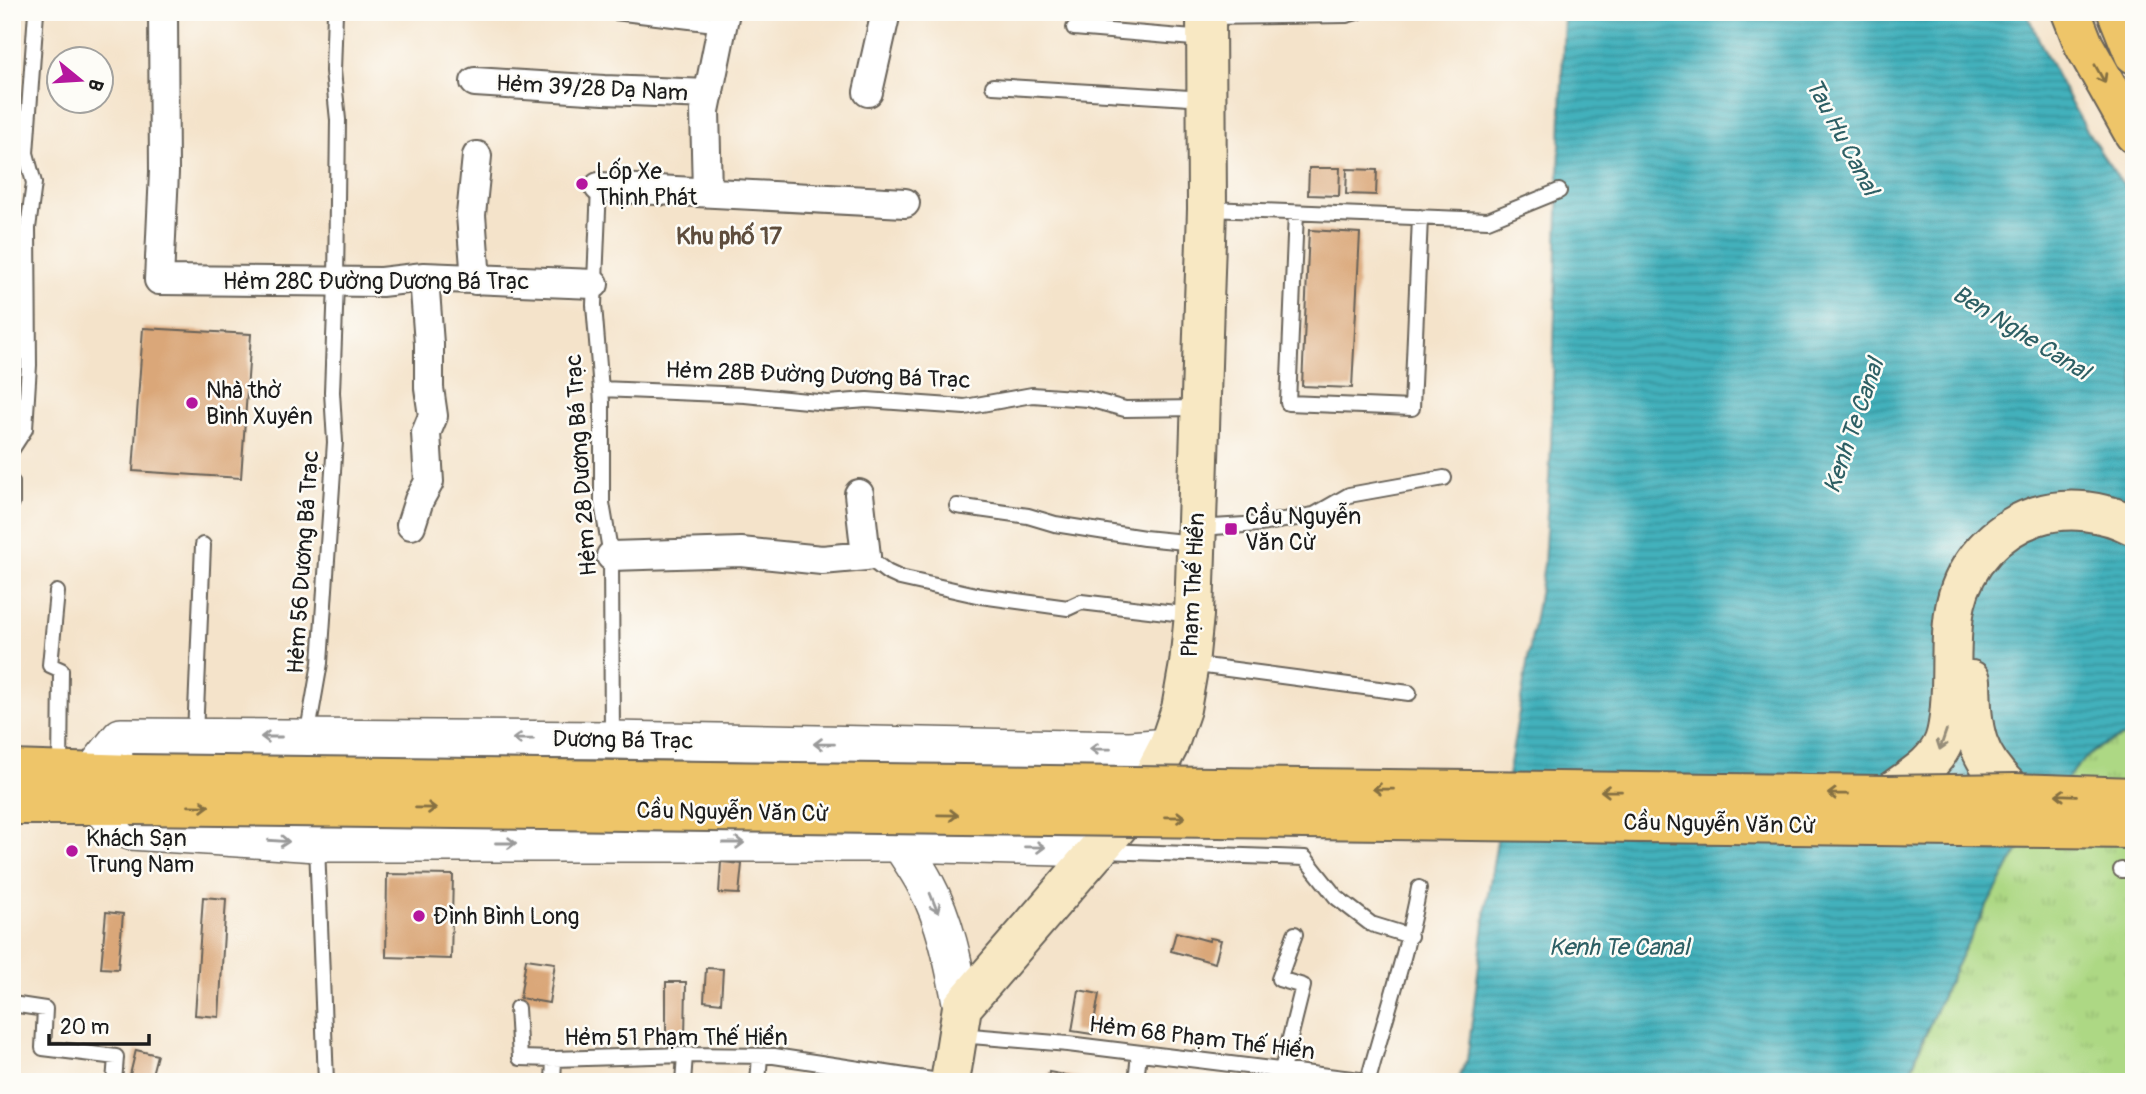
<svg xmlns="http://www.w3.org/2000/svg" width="2146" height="1094" viewBox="0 0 2146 1094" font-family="Pangolin,sans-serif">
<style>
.grass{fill:url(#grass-tufts);stroke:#647a50;stroke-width:2}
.water{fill:url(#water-rules);stroke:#2f666c;stroke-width:2}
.building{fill:#daa779}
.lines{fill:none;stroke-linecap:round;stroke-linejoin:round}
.service-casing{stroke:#686259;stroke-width:18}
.minor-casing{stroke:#686259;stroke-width:32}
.tertiary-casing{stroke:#686259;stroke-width:40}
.secondary-casing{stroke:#686259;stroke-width:42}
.primary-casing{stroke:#686259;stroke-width:42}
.service{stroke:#fff;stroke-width:14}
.minor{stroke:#fff;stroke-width:28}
.tertiary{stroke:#fff;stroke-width:37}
.secondary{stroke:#f8e8c3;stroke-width:38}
.primary{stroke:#eec569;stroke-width:38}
.primary-bridge-casing{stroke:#686259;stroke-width:42;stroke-linecap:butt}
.primary-bridge{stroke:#eec569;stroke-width:38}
.oneway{stroke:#857042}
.oneway2{stroke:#999}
.oneway3{stroke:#958c78}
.poi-dot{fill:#b5179e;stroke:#fdfcf7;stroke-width:2.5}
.labels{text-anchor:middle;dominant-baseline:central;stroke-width:5;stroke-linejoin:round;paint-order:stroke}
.street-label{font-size:23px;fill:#1c1c1c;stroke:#fdfcf7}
.poi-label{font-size:23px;fill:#1c1c1c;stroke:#fdfcf7;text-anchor:start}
.water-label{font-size:24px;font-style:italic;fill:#2d5f64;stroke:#fdfcf7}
.neighbourhood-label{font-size:24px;font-weight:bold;fill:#5e4d3d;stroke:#fdfcf7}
</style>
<defs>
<pattern id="grass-tufts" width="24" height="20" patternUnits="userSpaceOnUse" patternTransform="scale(1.75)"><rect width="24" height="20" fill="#add884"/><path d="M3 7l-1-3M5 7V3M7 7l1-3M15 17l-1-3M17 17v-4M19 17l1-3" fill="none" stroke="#94b971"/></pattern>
<pattern id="water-rules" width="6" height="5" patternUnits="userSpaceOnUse" patternTransform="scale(1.75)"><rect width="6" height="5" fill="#42b1bc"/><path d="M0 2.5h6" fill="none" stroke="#368f98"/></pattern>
</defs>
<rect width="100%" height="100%" fill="#fdfcf7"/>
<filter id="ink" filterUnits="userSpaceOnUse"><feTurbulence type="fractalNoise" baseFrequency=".0143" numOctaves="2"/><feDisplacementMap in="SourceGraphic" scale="14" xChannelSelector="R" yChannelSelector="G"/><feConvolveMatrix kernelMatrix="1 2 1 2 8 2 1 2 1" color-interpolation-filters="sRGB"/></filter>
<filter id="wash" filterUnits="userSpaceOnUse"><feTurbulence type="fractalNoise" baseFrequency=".00686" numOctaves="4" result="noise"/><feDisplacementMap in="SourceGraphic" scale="28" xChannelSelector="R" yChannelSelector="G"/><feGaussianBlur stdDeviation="1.57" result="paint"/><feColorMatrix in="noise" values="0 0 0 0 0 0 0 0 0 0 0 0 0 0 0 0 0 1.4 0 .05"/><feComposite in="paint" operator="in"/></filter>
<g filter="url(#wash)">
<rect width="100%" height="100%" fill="#f4e3ca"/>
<path class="grass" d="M 2134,733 L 2134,1082 L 1907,1082 C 1934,1008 1968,938 2007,870 C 2029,832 2055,787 2087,757 C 2099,745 2118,738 2134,733 Z"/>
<path class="water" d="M 1564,12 L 2026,12 C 2056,77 2088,141 2134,198 L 2134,733 C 2118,738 2099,745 2087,757 C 2055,787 2029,832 2007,870 C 1968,938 1934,1008 1906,1082 L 1457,1082 L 1467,1060 L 1487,900 L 1544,564 L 1551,444 Z"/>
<g id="blocks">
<path class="building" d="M 1309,168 L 1340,168 L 1339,196 L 1308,195 Z
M 1347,169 L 1377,170 L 1376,195 L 1346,194 Z
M 1309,230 L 1360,233 L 1352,388 L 1302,386 Z
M 143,328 L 251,334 L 241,478 L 133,471 Z
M 721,862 L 742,864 L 739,894 L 719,893 Z
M 387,874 L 453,875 L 451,959 L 386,957 Z
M 203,897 L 226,899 L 219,1017 L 195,1015 Z
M 106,912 L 123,914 L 118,969 L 101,968 Z
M 1176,932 L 1209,941 L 1210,938 L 1221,940 L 1215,963 L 1171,951 Z
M 526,959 L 555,963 L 549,1003 L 520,998 Z
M 706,968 L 723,969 L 721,1003 L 704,1001 Z
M 666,982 L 686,982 L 685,1039 L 666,1038 Z
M 1079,990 L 1099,994 L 1092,1034 L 1072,1031 Z
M 136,1050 L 157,1055 L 150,1082 L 129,1079 Z
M 822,1066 L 883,1075 L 882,1082 L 819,1082 Z
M 1049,1072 L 1082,1078 L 1081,1082 L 1047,1082 Z"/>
</g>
</g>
<g filter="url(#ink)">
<use href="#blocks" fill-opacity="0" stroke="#686259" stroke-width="2"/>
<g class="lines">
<g class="service-casing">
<path id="service" d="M 615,12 L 723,25
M 1207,17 L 1346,15 L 1357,12
M 1074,28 L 1205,39
M 993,86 L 1206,99
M 599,187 L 594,305 L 602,402 L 602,503 L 611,556 L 612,740
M 1209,209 L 1488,220 L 1559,191
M 1296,213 L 1288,403 L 1412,408 L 1420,217
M 601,389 L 745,395 L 828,403 L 867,400 L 965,407 L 1032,395 L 1088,399 L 1125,409 L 1198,408
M 12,449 L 25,429 L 29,365 L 28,228 L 34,183 L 26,153 L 36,12
M 12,482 L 12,503
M 957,506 L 1028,516 L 1055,524 L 1144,538 L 1195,543
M 1198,528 L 1260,524 L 1314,515 L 1349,495 L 1444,478
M 866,556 L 887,572 L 900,578 L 981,596 L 1068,608 L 1081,602 L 1192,615
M 57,592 L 50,665 L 61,670 L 60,770
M 1190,664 L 1409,693
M 195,735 L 203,545
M 307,737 L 320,663 L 335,442 L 332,392 L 336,283 L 338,120 L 333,71 L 335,12
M 317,845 L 326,1082
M 1103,851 L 1305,858 L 1336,897 L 1371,924 L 1410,936
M 2121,870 L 2134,870
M 12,1004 L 45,1009 L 43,1048 L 116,1057 L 114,1082
M 517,1008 L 520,1058 L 554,1059
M 959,1035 L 1068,1044 L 1368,1081 C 1385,1017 1407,954 1419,888
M 553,1082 L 554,1059 L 685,1055 L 774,1056 L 945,1082
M 683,1082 L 685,1055
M 758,1082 L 760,1056
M 1136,1082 L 1139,1053
M 1279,1082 L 1303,986 L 1279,979 L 1295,934"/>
</g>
<g class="minor-casing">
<path id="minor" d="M 163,12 L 164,172 L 159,280 L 381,282 L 424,277 L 594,284
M 475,82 L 604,90 L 709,94
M 868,92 L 886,12
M 599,187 L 905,203
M 707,192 L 705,111 L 725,12
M 476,280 L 471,215 L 477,156
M 411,525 L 419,500 L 429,482 L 426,433 L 433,416 L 429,388 L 429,344 L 424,277
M 611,556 L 741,552 L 822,560 L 866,556 L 859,494"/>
</g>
<g class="tertiary-casing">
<path id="tertiary" d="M 93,772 L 121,737 L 612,740 L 1130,750 L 1168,747
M 97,806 L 130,831 L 317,843 L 900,843 L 1059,847 L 1098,851
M 900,843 C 909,857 919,871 926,885 C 946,922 954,966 962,1007"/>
</g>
<g class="secondary-casing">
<path id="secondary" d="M 1971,680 C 1972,731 1974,757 2015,793
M 1887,795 C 1908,779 1935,765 1944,741 C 1950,724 1950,705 1951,688 C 1952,660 1950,630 1956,603 C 1965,563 1997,529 2036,516 C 2067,506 2104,510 2134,526
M 950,1082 L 962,1007 L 1119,825 L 1154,774 L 1168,747 L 1181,709 L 1189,664 L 1194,615 L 1207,209 L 1206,12"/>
</g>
<g class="primary-casing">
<path id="primary" d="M 2071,12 L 2084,45 L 2134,134
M 2117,12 L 2134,54
M 12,770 L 132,774
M 12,805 L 131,805"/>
</g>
<use href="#service" class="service"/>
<use href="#minor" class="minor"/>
<use href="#tertiary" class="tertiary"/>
<use href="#secondary" class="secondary"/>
<use href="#primary" class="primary"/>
<g class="primary-bridge-casing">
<path id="primary-bridge" d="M 132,774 L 1887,795 L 2015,793 L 2134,797
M 131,805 L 2134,829"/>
</g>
<use href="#primary-bridge" class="primary-bridge"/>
</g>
<defs><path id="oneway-shaft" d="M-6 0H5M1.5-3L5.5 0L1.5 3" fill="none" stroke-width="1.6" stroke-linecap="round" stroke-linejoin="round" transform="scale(1.75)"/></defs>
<g class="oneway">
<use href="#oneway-shaft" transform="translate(2100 74) rotate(61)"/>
<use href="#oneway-shaft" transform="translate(1383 789) rotate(-179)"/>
<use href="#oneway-shaft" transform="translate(1611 791) rotate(-179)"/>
<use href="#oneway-shaft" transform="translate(1838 794) rotate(-179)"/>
<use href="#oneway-shaft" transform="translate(2066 795) rotate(-178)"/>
<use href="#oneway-shaft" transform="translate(199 806) rotate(1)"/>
<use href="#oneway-shaft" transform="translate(426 808) rotate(1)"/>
<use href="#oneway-shaft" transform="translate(948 815) rotate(1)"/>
<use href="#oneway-shaft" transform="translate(1175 817) rotate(1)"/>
</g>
<g class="oneway2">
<use href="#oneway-shaft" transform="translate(271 737) rotate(-180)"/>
<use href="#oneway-shaft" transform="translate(523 739) rotate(-179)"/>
<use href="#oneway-shaft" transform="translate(824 744) rotate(-179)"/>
<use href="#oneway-shaft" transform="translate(1100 749) rotate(-179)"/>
<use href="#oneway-shaft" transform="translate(279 841) rotate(4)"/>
<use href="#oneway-shaft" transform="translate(506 843)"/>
<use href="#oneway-shaft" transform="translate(734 843)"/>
<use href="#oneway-shaft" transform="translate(1035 847) rotate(1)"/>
<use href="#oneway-shaft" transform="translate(934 903) rotate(68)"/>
</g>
<use class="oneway3" href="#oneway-shaft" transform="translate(1943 740) rotate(109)"/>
</g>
<g class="poi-dot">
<circle cx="582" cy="184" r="7"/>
<circle cx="192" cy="403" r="7"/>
<rect x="1224" y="522" width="14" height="14" rx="3.5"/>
<circle cx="72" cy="851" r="7"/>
<circle cx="419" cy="916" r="7"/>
</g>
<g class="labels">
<g class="street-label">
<text transform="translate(592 88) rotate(3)">Hẻm 39/28 Dạ Nam</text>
<text x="376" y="281">Hẻm 28C Đường Dương Bá Trạc</text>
<text transform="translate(818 375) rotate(2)">Hẻm 28B Đường Dương Bá Trạc</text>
<text transform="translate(581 465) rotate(-94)">Hẻm 28 Dương Bá Trạc</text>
<text transform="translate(303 562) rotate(-86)">Hẻm 56 Dương Bá Trạc</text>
<text transform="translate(1193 585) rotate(-87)">Phạm Thế Hiển</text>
<text transform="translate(623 740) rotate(1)">Dương Bá Trạc</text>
<text transform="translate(733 812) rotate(1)">Cầu Nguyễn Văn Cừ</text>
<text transform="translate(1720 824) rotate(1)">Cầu Nguyễn Văn Cừ</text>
<text x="676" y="1037">Hẻm 51 Phạm Thế Hiển</text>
<text transform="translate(1202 1038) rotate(7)">Hẻm 68 Phạm Thế Hiển</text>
</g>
<g class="poi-label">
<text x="596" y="171">Lốp Xe<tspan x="596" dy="26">Thịnh Phát</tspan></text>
<text x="206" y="390">Nhà thờ<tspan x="206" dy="26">Bình Xuyên</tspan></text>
<text x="1245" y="516">Cầu Nguyễn<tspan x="1245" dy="26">Văn Cừ</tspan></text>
<text x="86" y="838">Khách Sạn<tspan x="86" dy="26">Trung Nam</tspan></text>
<text x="433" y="916">Đình Bình Long</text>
</g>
<g class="water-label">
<text transform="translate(1842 137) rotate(62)">Tau Hu Canal</text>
<text transform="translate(2021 333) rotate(32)">Ben Nghe Canal</text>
<text transform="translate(1854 426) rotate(-71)">Kenh Te Canal</text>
<text x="1619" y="947">Kenh Te Canal</text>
</g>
<g class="neighbourhood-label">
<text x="729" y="236">Khu phố 17</text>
</g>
</g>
<rect width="2146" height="1094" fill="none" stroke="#fdfcf7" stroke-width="42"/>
<g transform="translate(80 80) rotate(108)"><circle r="33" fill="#fdfcf7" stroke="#a3a29f" stroke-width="2"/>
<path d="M0-5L12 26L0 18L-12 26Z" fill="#b5179e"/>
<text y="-10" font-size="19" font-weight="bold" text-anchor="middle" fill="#1c1c1c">B</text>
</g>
<path d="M49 1034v10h100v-10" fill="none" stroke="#1c1c1c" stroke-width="3.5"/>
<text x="60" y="1034" font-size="21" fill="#1c1c1c" stroke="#fdfcf7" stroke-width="5" paint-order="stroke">20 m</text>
</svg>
